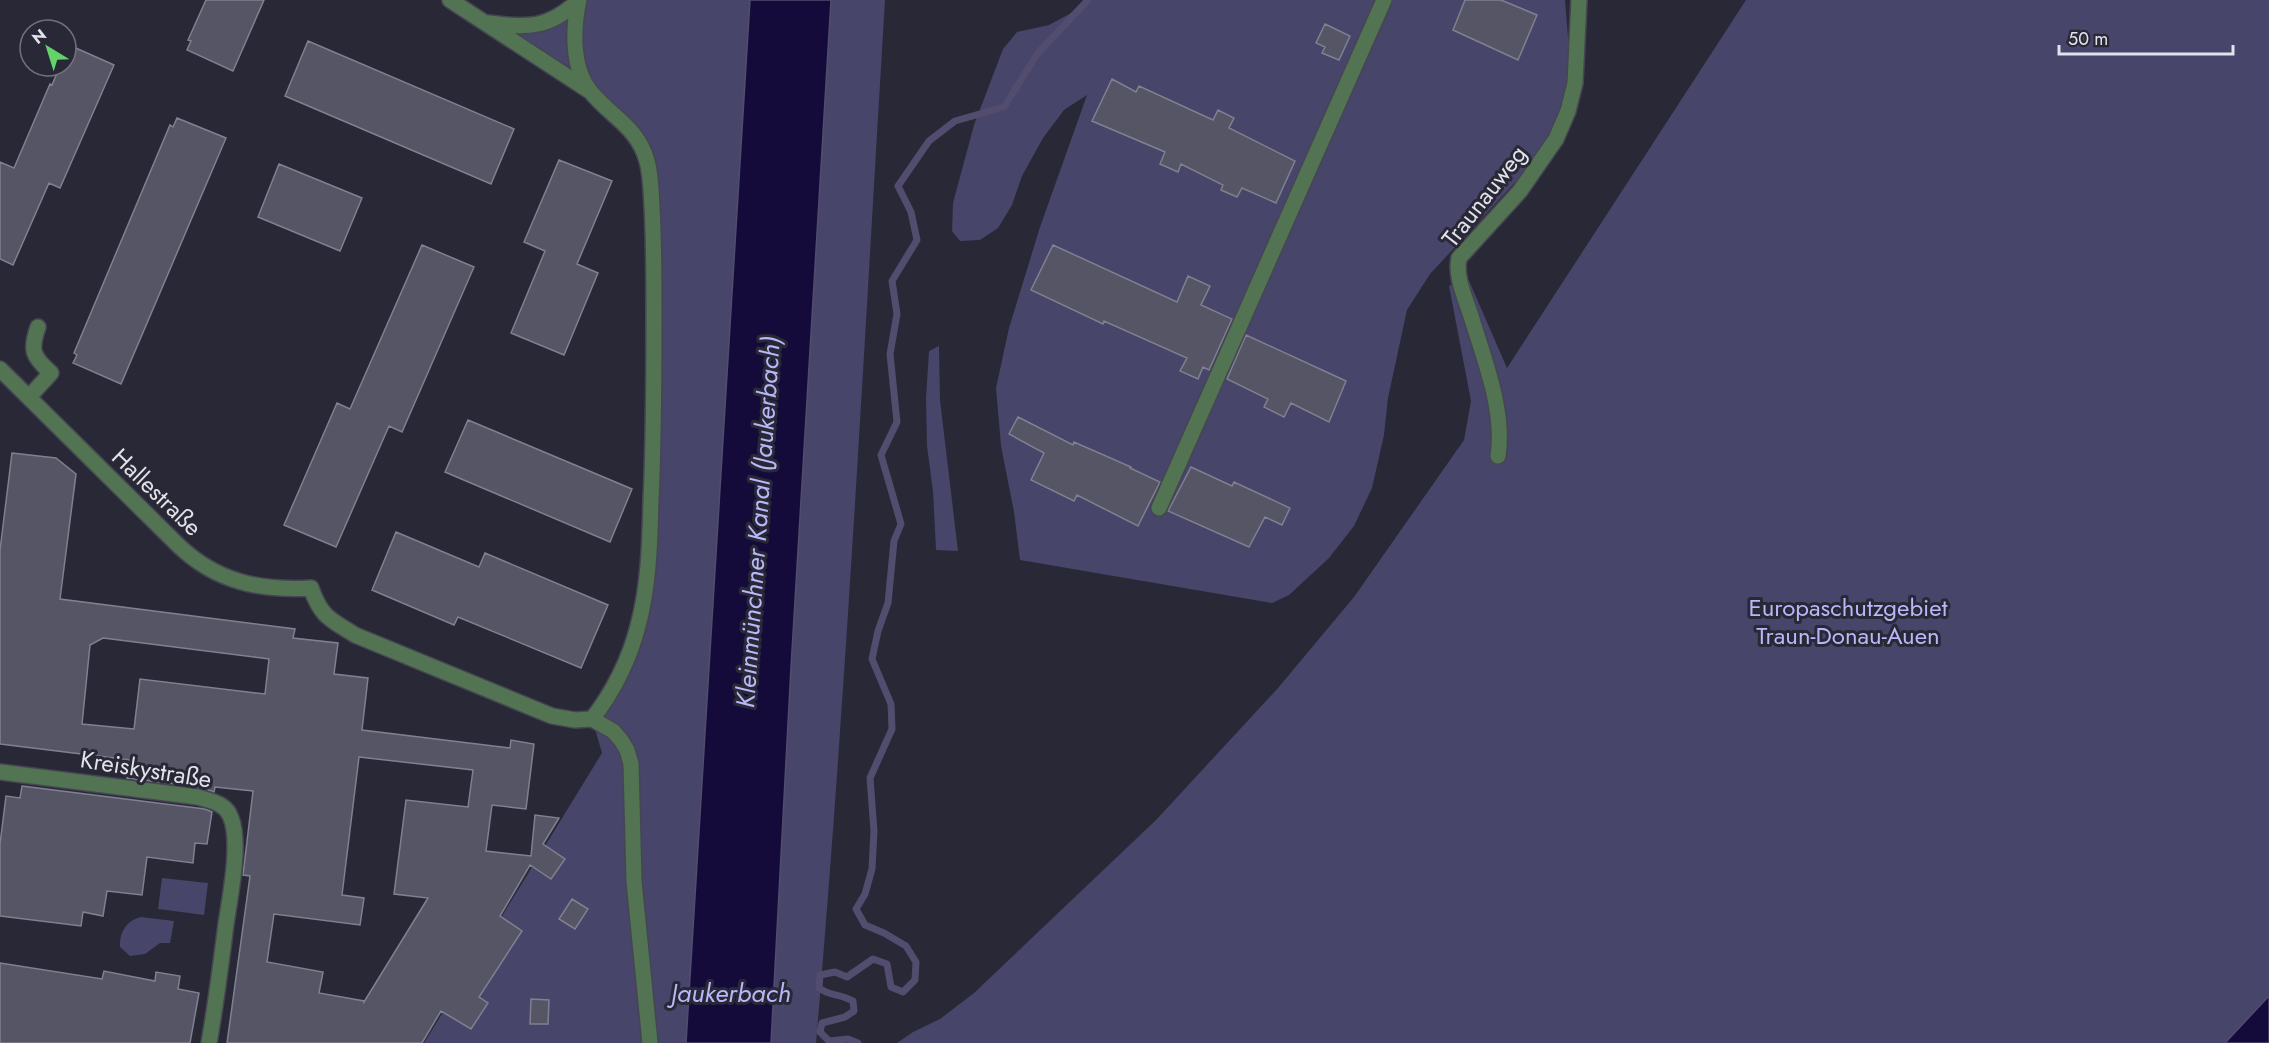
<svg xmlns="http://www.w3.org/2000/svg" width="2269" height="1043" viewBox="0 0 2269 1043" font-family="Jost,sans-serif">
<style>
.green{fill:#474569}
.water{fill:#150b3a;stroke:#524c6f;stroke-width:1.5}
.lines{fill:none;stroke-linecap:round;stroke-linejoin:round}
.stream{stroke:#524c6f;stroke-width:7}
.building{fill:#555565;stroke:#7f8091;stroke-width:1.5;fill-rule:evenodd}
.minor-casing{stroke:#464653;stroke-width:18}
.minor{stroke:#527452;stroke-width:15}
.labels{text-anchor:middle;dominant-baseline:central;stroke-width:6;stroke-linejoin:round;paint-order:stroke}
.street-label{font-size:24px;fill:#e2e2ec;stroke:#282836}
.park-label{font-size:24px;fill:#b9b7f9;stroke:#282836}
.water-label{font-size:26px;font-style:italic;fill:#b9b7f9;stroke:#282836}
</style>
<rect width="100%" height="100%" fill="#282836"/>
<path class="green" d="M 586,0 L 750,0 L 686,1043 L 653,1043 L 638,884 L 635,769 L 602,718 L 642,635 L 657,211 L 634,125 L 589,80 L 582,58 L 580,32 Z
M 831,0 L 885,0 C 864,348 846,696 816,1043 L 771,1043 L 791,667 Z
M 1087,0 L 1565,0 L 1569,49 L 1567,81 L 1559,112 L 1548,136 L 1521,176 L 1430,274 L 1407,310 L 1388,398 L 1384,435 L 1372,488 L 1354,526 L 1329,558 L 1289,595 L 1272,603 L 1020,560 L 1014,512 L 1001,446 L 996,388 L 1009,328 L 1040,227 L 1087,95 L 1064,110 L 1043,138 L 1022,176 L 1012,205 L 998,228 L 980,240 L 960,241 L 952,231 L 953,203 L 974,125 L 1003,49 L 1017,32 L 1049,25 L 1075,11 Z
M 1746,0 L 2269,0 L 2269,1043 L 897,1043 L 913,1032 L 940,1019 L 974,993 L 1156,820 L 1278,688 L 1354,597 L 1464,440 L 1471,401 L 1449,286 L 1465,278 L 1463,267 L 1507,368 Z
M 569,19 L 572,72 L 512,34 L 515,30 L 548,29 Z
M 939,346 L 940,400 L 958,551 L 936,550 L 933,492 L 927,446 L 926,398 L 929,351 Z
M 594,726 L 608,733 L 623,749 L 645,1043 L 424,1043 L 602,753 Z
M 162,878 L 208,883 L 204,915 L 158,909 Z
M 141,917 L 174,921 L 170,943 L 160,943 L 145,954 L 130,956 L 120,947 C 119,932 127,920 141,917 Z"/>
<path class="water" d="M 750,0 L 831,0 L 791,667 L 771,1043 L 686,1043 Z
M 2269,996 L 2269,1043 L 2225,1043 Z"/>
<g class="lines">
<path class="stream" d="M 858,1043 L 848,1039 L 829,1041 L 820,1032 L 822,1023 L 845,1017 L 854,1011 L 853,1001 C 839,993 831,997 819,988 L 820,975 L 835,972 L 847,977 L 873,959 L 887,964 L 891,987 L 903,992 L 915,980 L 916,962 L 906,946 L 884,933 L 865,925 L 856,909 L 865,894 L 872,869 L 874,831 L 870,778 L 892,729 L 891,704 L 872,659 L 878,631 L 888,603 L 894,541 L 901,524 L 881,455 L 897,422 L 890,354 L 897,314 L 892,281 L 917,240 L 911,212 L 898,186 L 929,141 L 955,121 L 1004,107 L 1038,53 L 1088,0"/>
</g>
<path class="building" d="M 206,0 L 264,0 L 233,71 L 187,50 L 191,41 L 188,40 Z
M 1465,0 L 1501,0 L 1537,15 L 1518,60 L 1453,30 Z
M 1325,24 L 1350,36 L 1339,60 L 1322,53 L 1325,47 L 1316,43 Z
M 308,41 L 514,129 L 491,184 L 285,96 Z
M 69,45 L 114,65 L 60,188 L 49,183 L 13,265 L 0,259 L 0,162 L 14,168 L 50,84 L 52,85 L 60,66 L 66,66 L 66,52 Z
M 1112,79 L 1136,92 L 1139,86 L 1213,120 L 1218,110 L 1234,118 L 1229,128 L 1295,161 L 1276,203 L 1242,188 L 1237,197 L 1221,190 L 1223,185 L 1181,164 L 1178,172 L 1160,164 L 1165,152 L 1092,121 Z
M 177,118 L 226,138 L 121,384 L 73,363 L 77,355 L 74,353 L 170,125 L 173,127 Z
M 559,160 L 612,181 L 577,264 L 598,273 L 564,355 L 511,333 L 545,251 L 524,242 Z
M 279,164 L 362,198 L 340,251 L 258,217 Z
M 422,245 L 474,267 L 402,432 L 389,426 L 336,547 L 284,525 L 337,403 L 350,409 Z
M 1053,245 L 1177,302 L 1188,276 L 1210,286 L 1201,305 L 1232,319 L 1209,370 L 1203,367 L 1198,379 L 1180,371 L 1187,358 L 1104,321 L 1103,324 L 1031,290 Z
M 1246,335 L 1346,381 L 1329,422 L 1291,403 L 1284,417 L 1264,407 L 1268,399 L 1227,379 Z
M 1018,417 L 1073,445 L 1074,442 L 1131,467 L 1130,468 L 1160,482 L 1138,526 L 1077,495 L 1074,501 L 1031,480 L 1044,453 L 1009,434 Z
M 468,420 L 632,489 L 610,542 L 445,472 Z
M 12,453 L 56,458 L 76,474 L 60,599 L 295,629 L 293,638 L 338,643 L 334,674 L 368,678 L 362,730 L 510,748 L 511,740 L 534,744 L 526,809 L 492,805 L 486,851 L 531,856 L 535,815 L 559,818 L 543,844 L 565,859 L 551,879 L 530,865 L 500,916 L 522,931 L 479,997 L 488,1003 L 471,1029 L 441,1011 L 422,1043 L 227,1043 L 250,876 L 243,875 L 253,791 L 215,787 L 214,792 L 199,787 L 127,778 L 130,760 L 0,744 L 0,550 ZM 103,638 L 269,659 L 265,694 L 140,679 L 134,729 L 82,724 L 90,645 ZM 359,757 L 473,770 L 468,807 L 406,800 L 394,894 L 428,898 L 364,1002 L 364,1001 L 319,993 L 323,972 L 267,962 L 274,914 L 360,925 L 364,898 L 342,895 Z
M 1191,467 L 1232,486 L 1234,482 L 1290,508 L 1282,525 L 1265,517 L 1249,547 L 1168,511 Z
M 396,532 L 479,567 L 485,553 L 608,605 L 581,668 L 458,617 L 454,625 L 372,590 Z
M 22,786 L 205,809 L 212,812 L 207,844 L 195,843 L 193,863 L 147,857 L 142,895 L 107,891 L 103,916 L 83,912 L 81,926 L 0,916 L 0,844 L 6,796 L 20,798 Z
M 572,899 L 588,909 L 575,929 L 559,919 Z
M 0,963 L 102,979 L 104,971 L 155,981 L 156,972 L 180,976 L 178,989 L 199,993 L 190,1043 L 0,1043 Z
M 531,999 L 549,1000 L 548,1024 L 530,1024 Z"/>
<g class="lines">
<g class="minor-casing">
<path id="minor" d="M 450,0 L 588,90
M 579,0 C 573,28 571,68 591,92 C 610,116 638,127 647,161 C 651,175 651,191 652,206 C 654,242 654,278 654,314 C 654,376 654,438 651,500 C 650,541 649,586 638,626 C 630,658 613,693 592,719
M 488,23 C 527,28 549,29 579,0
M 0,369 L 179,546 C 217,582 260,591 311,588 C 321,617 330,619 355,635 L 552,716 L 575,720 L 592,719 L 613,731 L 621,740 L 627,750 L 631,764 L 634,881 L 650,1043
M 29,397 L 51,373 C 32,356 30,350 38,327
M 1498,456 C 1505,411 1484,359 1471,316 C 1465,297 1455,277 1459,258 L 1520,191 L 1556,139 L 1568,111 L 1575,83 L 1579,0
M 1159,508 L 1384,0
M 0,772 L 198,797 C 211,801 226,803 231,818 C 241,843 230,897 226,924 C 221,964 216,1003 209,1043"/>
</g>
<use href="#minor" class="minor"/>
</g>
<g class="labels">
<g class="street-label">
<text transform="translate(1484 196) rotate(-52)">Traunauweg</text>
<text transform="translate(157 492) rotate(44)">Hallestraße</text>
<text transform="translate(146 769) rotate(9)">Kreiskystraße</text>
</g>
<g class="park-label">
<text x="1848" y="607">Europaschutzgebiet<tspan x="1848" dy="28">Traun-Donau-Auen</tspan></text>
</g>
<g class="water-label">
<text transform="translate(758 522) rotate(-86)">Kleinmünchner Kanal (Jaukerbach)</text>
<text x="731" y="993">Jaukerbach</text>
</g>
</g>
<g transform="translate(48 48) rotate(322)"><circle r="28" fill="#282836" stroke="#72727f" stroke-width="1.5"/>
<path d="M0-4.5L10 22L0 15L-10 22Z" fill="#62d469"/>
<text y="-9" font-size="16" font-weight="bold" text-anchor="middle" fill="#e2e2ec">N</text>
</g>
<path d="M2059 45v9h174v-9" fill="none" stroke="#e2e2ec" stroke-width="3"/>
<text x="2068" y="45" font-size="18" fill="#e2e2ec" stroke="#282836" stroke-width="4.5" paint-order="stroke">50 m</text>
</svg>
